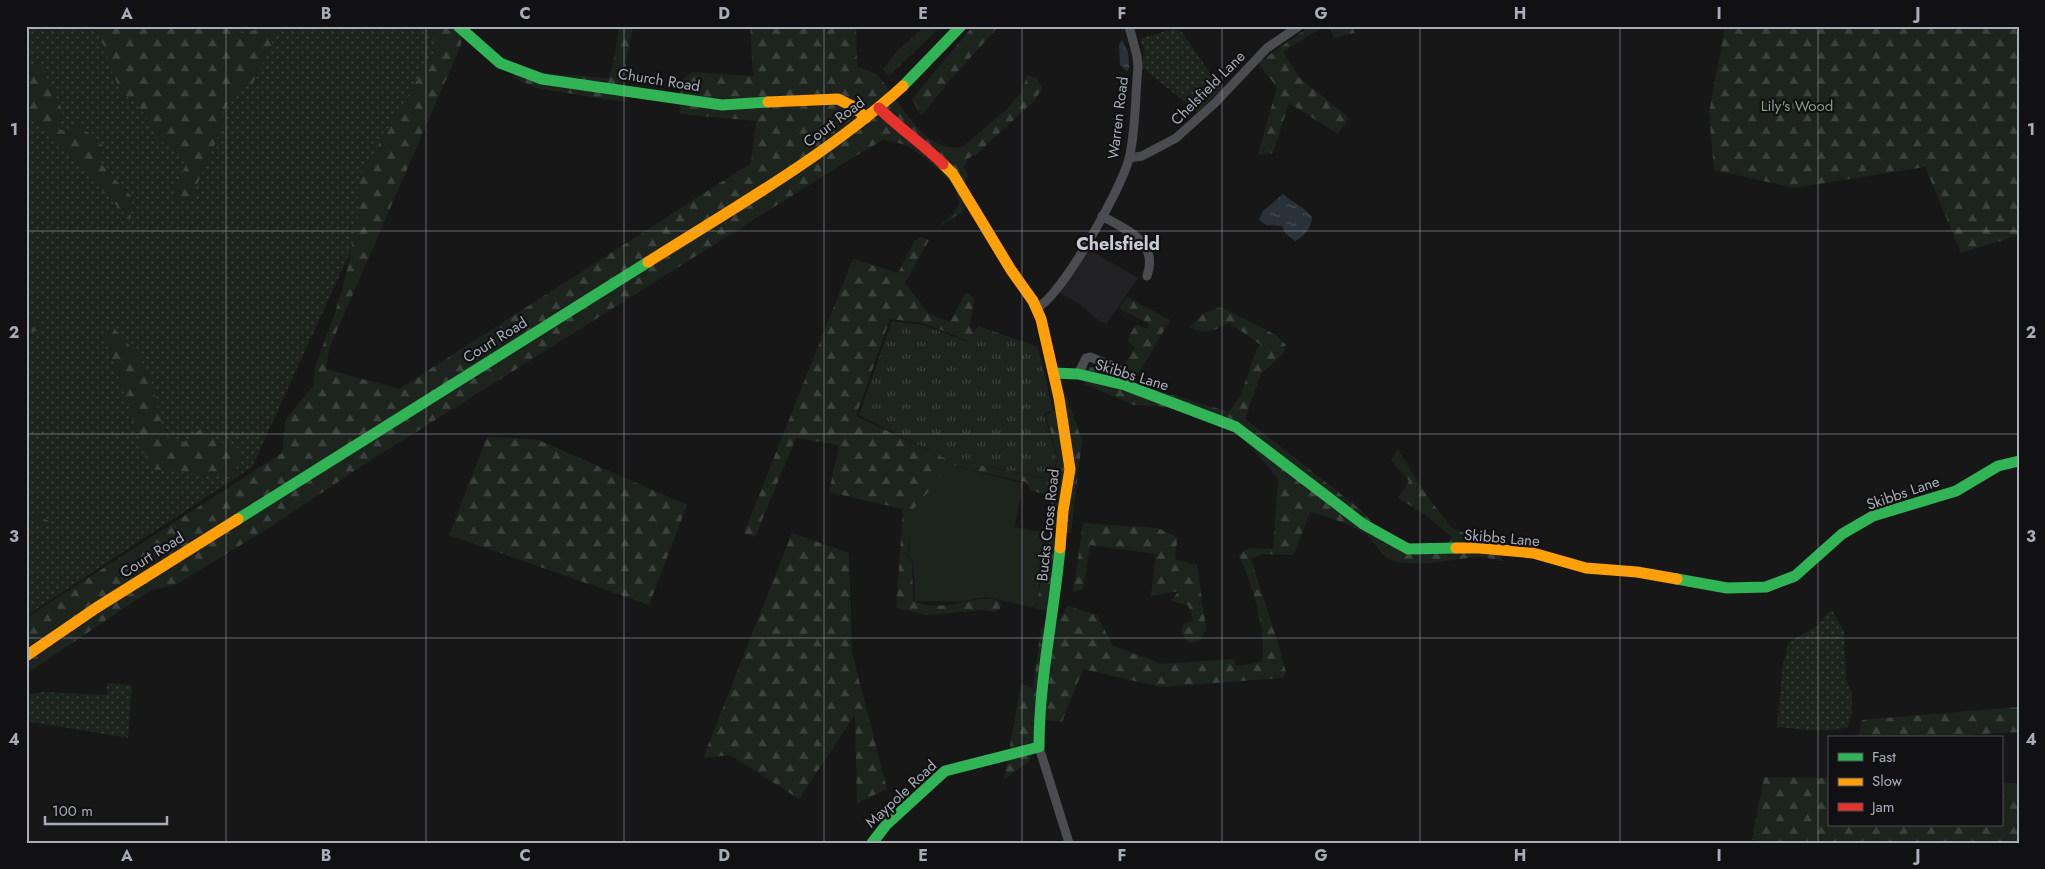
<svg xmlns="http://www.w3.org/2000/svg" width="2045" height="869" viewBox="0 0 2045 869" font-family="Jost,sans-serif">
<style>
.built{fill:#212123}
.grass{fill:url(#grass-dots)}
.forest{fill:url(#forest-firs)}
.park{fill:url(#park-tufts)}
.garden{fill:#1d241e}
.water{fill:url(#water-ripples)}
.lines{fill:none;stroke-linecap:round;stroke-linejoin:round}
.street{stroke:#4b4c50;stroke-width:9}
.fast{stroke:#30b455;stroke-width:11}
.slow{stroke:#ff9f0a;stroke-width:11}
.jam{stroke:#e5322d;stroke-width:11}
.grid{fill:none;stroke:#a8adb8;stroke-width:1;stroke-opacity:0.55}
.labels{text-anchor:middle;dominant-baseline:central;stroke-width:4.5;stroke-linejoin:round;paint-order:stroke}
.street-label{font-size:15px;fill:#a8adb8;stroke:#111113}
.park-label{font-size:15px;fill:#7fa381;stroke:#111113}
.quarter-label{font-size:18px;font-weight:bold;fill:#c9ccd4;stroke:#111113}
.neatline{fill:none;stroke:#a8adb8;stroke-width:2}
.grid-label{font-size:16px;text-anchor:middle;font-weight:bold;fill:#a8adb8}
</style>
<defs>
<pattern id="grass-dots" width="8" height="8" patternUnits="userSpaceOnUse" patternTransform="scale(1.25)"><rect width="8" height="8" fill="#1d241e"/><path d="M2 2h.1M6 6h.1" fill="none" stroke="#3b413d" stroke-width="1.8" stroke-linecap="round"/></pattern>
<pattern id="forest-firs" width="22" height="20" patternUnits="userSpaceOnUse" patternTransform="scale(1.25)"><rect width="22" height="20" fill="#1d241e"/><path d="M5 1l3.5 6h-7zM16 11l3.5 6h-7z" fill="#3b413d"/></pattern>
<pattern id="park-tufts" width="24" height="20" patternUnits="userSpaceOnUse" patternTransform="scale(1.25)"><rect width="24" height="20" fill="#1d241e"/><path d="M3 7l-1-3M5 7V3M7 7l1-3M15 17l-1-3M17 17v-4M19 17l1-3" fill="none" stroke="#3b413d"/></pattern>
<pattern id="water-ripples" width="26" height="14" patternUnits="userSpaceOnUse" patternTransform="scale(1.25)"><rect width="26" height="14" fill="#2a3239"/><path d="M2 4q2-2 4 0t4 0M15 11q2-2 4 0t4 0" fill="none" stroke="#464d54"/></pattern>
</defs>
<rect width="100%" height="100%" fill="#171717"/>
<path class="built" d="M 1089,249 L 1138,278 L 1106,324 L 1100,322 L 1078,303 L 1060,293 Z"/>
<path class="grass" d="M 26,26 L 433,26 L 448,38 L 252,467 L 26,616 Z
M 1173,29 L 1182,32 L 1221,89 L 1198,113 L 1142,67 L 1144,50 L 1140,39 Z
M 1829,611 L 1833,612 L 1844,631 L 1846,679 L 1852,693 L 1852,713 L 1848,727 C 1825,734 1800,729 1777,727 L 1783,664 L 1789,642 L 1817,626 Z
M 107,683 L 132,685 L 128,738 L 26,721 L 26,695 L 42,692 L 107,695 Z"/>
<path class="forest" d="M 94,26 L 232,26 L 239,34 L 255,30 L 263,26 L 280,26 L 253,83 L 235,91 L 223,112 L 224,123 L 189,203 L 172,196 L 187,162 L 157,138 L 146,116 L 133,100 L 123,94 L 113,75 L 99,32 Z
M 420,26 L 451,26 L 462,34 L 461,45 L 329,349 L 326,369 L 399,389 L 751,163 L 756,121 L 680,114 L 681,81 L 692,72 L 753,76 L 750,26 L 856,26 L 857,67 C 863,69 873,72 878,76 C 900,99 925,158 964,146 L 1009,107 L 1022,91 L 1027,75 L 1037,78 L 1042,88 L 1035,100 L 977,154 L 967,159 L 964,168 L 968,175 L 963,186 L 968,202 L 962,212 L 936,229 C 942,223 953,215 958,207 C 968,188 918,150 902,144 C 896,142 889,141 883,140 L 844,163 L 365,464 L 272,526 L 175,585 L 151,590 L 32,670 L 26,675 L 26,618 L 282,453 L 286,419 L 313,386 L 315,367 L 334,316 L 346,275 L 359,212 L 357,181 L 438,45 Z
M 619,26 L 633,26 L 622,86 L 629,102 L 604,99 L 536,88 L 512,77 L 518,67 L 553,74 L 608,78 L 613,65 Z
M 910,26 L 941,26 L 889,76 L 883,69 L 898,50 L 921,30 Z
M 973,26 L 999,26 L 950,80 L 921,116 L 912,99 Z
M 1310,26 L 1324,26 L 1283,52 L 1299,77 L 1349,118 L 1338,134 L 1289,103 L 1273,153 L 1258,155 L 1277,87 L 1258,63 Z
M 1329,26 L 1351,26 L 1355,33 L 1334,38 Z
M 1725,26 L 2019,26 L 2019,235 L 1961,253 L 1925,167 L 1794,188 L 1714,170 L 1709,113 Z
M 38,59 L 63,112 L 58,129 L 70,132 L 77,123 L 103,146 L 100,163 L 133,198 L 130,220 L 42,126 L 26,114 L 26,72 Z
M 921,237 L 929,240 L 905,283 L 929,314 L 950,322 L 966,292 L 974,298 L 970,328 L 982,338 L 970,342 L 924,323 L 890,319 L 856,416 L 942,457 L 1041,478 L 1053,474 L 1058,459 L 1046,415 L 1054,411 L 1067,397 L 1082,441 L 1071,533 L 1052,528 L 1051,497 L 1031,490 L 1026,482 L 952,465 L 912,511 L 907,558 L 912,561 L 913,600 C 940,617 982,590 1001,602 L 1000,609 L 994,612 L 983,610 L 926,615 L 896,608 L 903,509 L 829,492 L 839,445 L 796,438 L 755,537 L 744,533 L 853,259 L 898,273 L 914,242 Z
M 1127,297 L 1170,320 L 1133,383 L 1229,412 L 1240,397 L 1257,348 L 1261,345 L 1229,323 C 1212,331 1207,336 1189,327 L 1204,313 L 1221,307 L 1276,335 L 1286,345 L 1283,354 L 1261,374 L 1245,419 L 1361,510 L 1380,531 L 1413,545 L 1448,545 L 1452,537 L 1424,514 L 1398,498 L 1409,481 L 1391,460 L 1398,450 L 1429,499 L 1452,528 L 1489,543 L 1504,561 C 1496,560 1487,557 1478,557 C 1451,559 1421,568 1394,561 C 1381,558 1376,541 1364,533 C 1348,523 1328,517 1310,512 L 1294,555 L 1263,554 L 1251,559 L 1277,640 L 1286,672 L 1283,678 L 1160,687 L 1083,669 L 1062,722 L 1043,720 L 1029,762 L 1004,779 L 1021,684 L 1033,687 L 1041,628 L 1053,628 L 1068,606 L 1097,615 L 1113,646 L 1163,664 L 1234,659 L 1236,666 L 1262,662 C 1266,626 1253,588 1239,555 L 1248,548 L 1273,549 L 1278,478 L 1228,421 L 1159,406 L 1134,405 L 1084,384 L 1085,367 L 1113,368 L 1125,364 L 1135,347 L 1128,342 L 1130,334 L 1136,325 L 1148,329 L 1148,323 L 1119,309 Z
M 26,313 L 29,315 L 44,327 L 40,331 L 26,332 Z
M 113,327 L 137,354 L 150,376 L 165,436 L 182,444 L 203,427 L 221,442 L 241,449 L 241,460 L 231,477 L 150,469 L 103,332 Z
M 487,437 L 536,439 L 687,505 L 649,605 L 449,535 Z
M 26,510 L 49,521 L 45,527 L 26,518 Z
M 1083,523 L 1158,528 L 1178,538 L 1175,553 L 1176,560 L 1197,565 L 1206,629 L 1200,641 L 1189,643 L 1182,634 L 1183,624 L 1193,621 L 1188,605 L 1171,601 L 1179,591 L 1151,596 L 1156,554 L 1090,545 L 1083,589 L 1073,592 Z
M 792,533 L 849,553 L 852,653 L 887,789 L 857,803 L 855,715 L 799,799 L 730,755 L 703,758 Z
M 1048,535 L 1056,537 L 1047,610 L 1036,609 Z
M 2019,707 L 2019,843 L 1780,843 L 1752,840 L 1764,777 L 1829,778 L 1829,825 L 2001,825 L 2001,783 L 2019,784 L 2018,732 L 1919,738 L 1858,738 L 1862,720 Z"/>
<path class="park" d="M 892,321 L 923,325 L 968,342 L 978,326 L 1038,347 L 1053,410 L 1044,414 L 1057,459 L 1052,474 L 1041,477 L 942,457 L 859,415 Z"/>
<path class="garden" d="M 952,465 L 1023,483 L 1015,527 L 1046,533 L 1036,608 L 985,597 L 959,602 L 915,601 L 913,561 L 908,557 L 911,512 Z"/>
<path class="water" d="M 1122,40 L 1128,52 L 1129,68 L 1127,71 L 1120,65 L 1119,45 Z
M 1283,194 C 1292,203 1304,206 1312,217 C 1312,227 1304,237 1295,241 L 1285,233 L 1282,226 L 1266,225 L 1259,220 L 1262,212 Z"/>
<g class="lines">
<path class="street" d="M 1129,158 L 1142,156 L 1176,138 L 1215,103 L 1267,48 L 1299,26
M 1102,216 C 1127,230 1159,242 1147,276
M 1037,308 C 1063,294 1121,189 1129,159 C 1136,130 1135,97 1138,67 L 1137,56 L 1129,26
M 1078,374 L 1086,358 L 1090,357 L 1113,366
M 1039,747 L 1069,843"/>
<path class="fast" d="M 458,26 L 500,63 L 542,79 L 722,105 L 768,102
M 903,86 L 961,26
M 1054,373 L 1078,374 L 1125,385 L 1236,427 L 1363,524 L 1408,549 L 1456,548
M 238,519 L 648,262
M 1677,579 L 1727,588 L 1766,587 L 1795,576 L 1842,534 L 1873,516 L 1956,491 L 1998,466 L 2019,461
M 872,843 L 886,825 L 945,771 L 1039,747 C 1039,680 1054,614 1060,548"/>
<path class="slow" d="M 768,102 L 838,99 L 854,107 L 866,118
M 943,164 L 953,174 L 1011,270 L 1033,301 L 1041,319 L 1059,398 L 1070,469 L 1063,511 L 1060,548
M 648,262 C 735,207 826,156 903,86
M 1456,548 L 1480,548 L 1533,553 L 1586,568 L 1637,572 L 1677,579
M 26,656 L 96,608 L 238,519"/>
<path class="jam" d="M 879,108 C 899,128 923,144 943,164"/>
</g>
<path class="grid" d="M 226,26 L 226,843M 426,26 L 426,843M 624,26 L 624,843M 824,26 L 824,843M 1022,26 L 1022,843M 1222,26 L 1222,843M 1420,26 L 1420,843M 1620,26 L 1620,843M 1818,26 L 1818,843M 26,231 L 2019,231M 26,434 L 2019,434M 26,638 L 2019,638"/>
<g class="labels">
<g class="street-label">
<text transform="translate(659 80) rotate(9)">Church Road</text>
<text transform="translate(1208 88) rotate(-45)">Chelsfield Lane</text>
<text transform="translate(1118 118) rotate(-83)">Warren Road</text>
<text transform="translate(834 122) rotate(-37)">Court Road</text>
<text transform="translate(495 340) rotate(-32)">Court Road</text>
<text transform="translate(1132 375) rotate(17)">Skibbs Lane</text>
<text transform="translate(1903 493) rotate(-19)">Skibbs Lane</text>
<text transform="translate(1048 525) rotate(-84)">Bucks Cross Road</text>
<text transform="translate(1502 538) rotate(5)">Skibbs Lane</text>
<text transform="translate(152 555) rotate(-32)">Court Road</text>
<text transform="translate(901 794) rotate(-43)">Maypole Road</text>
</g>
<g class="park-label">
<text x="1797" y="106">Lily's Wood</text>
</g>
<g class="quarter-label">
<text x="1118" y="244">Chelsfield</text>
</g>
</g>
<rect width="2045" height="869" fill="none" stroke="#111113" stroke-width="55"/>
<rect x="1828" y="736" width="175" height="90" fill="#111113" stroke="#4d4f55"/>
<rect x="1838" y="753" width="25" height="8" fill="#30b455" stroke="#4d4f55"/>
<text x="1872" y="762" font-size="15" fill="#a8adb8">Fast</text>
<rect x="1838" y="778" width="25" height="8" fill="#ff9f0a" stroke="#4d4f55"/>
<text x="1872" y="786" font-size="15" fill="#a8adb8">Slow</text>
<rect x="1838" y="803" width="25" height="8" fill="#e5322d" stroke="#4d4f55"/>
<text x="1872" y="812" font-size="15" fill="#a8adb8">Jam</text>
<path d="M45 816v8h122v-8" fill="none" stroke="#a8adb8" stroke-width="2.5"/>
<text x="52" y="816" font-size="15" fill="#a8adb8" stroke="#111113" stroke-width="4" paint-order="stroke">100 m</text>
<rect x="28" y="28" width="1990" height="814" class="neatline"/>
<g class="grid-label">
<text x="127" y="19">A</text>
<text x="326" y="19">B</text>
<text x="525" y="19">C</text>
<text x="724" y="19">D</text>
<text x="923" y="19">E</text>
<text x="1122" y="19">F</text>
<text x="1321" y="19">G</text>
<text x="1520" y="19">H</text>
<text x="1719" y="19">I</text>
<text x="1918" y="19">J</text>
<text x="14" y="135">1</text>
<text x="2031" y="135">1</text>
<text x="14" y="338">2</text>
<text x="2031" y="338">2</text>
<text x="14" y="542">3</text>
<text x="2031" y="542">3</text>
<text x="14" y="745">4</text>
<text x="2031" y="745">4</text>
<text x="127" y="861">A</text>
<text x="326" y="861">B</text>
<text x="525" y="861">C</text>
<text x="724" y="861">D</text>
<text x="923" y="861">E</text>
<text x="1122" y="861">F</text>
<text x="1321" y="861">G</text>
<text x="1520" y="861">H</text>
<text x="1719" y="861">I</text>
<text x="1918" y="861">J</text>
</g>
</svg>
